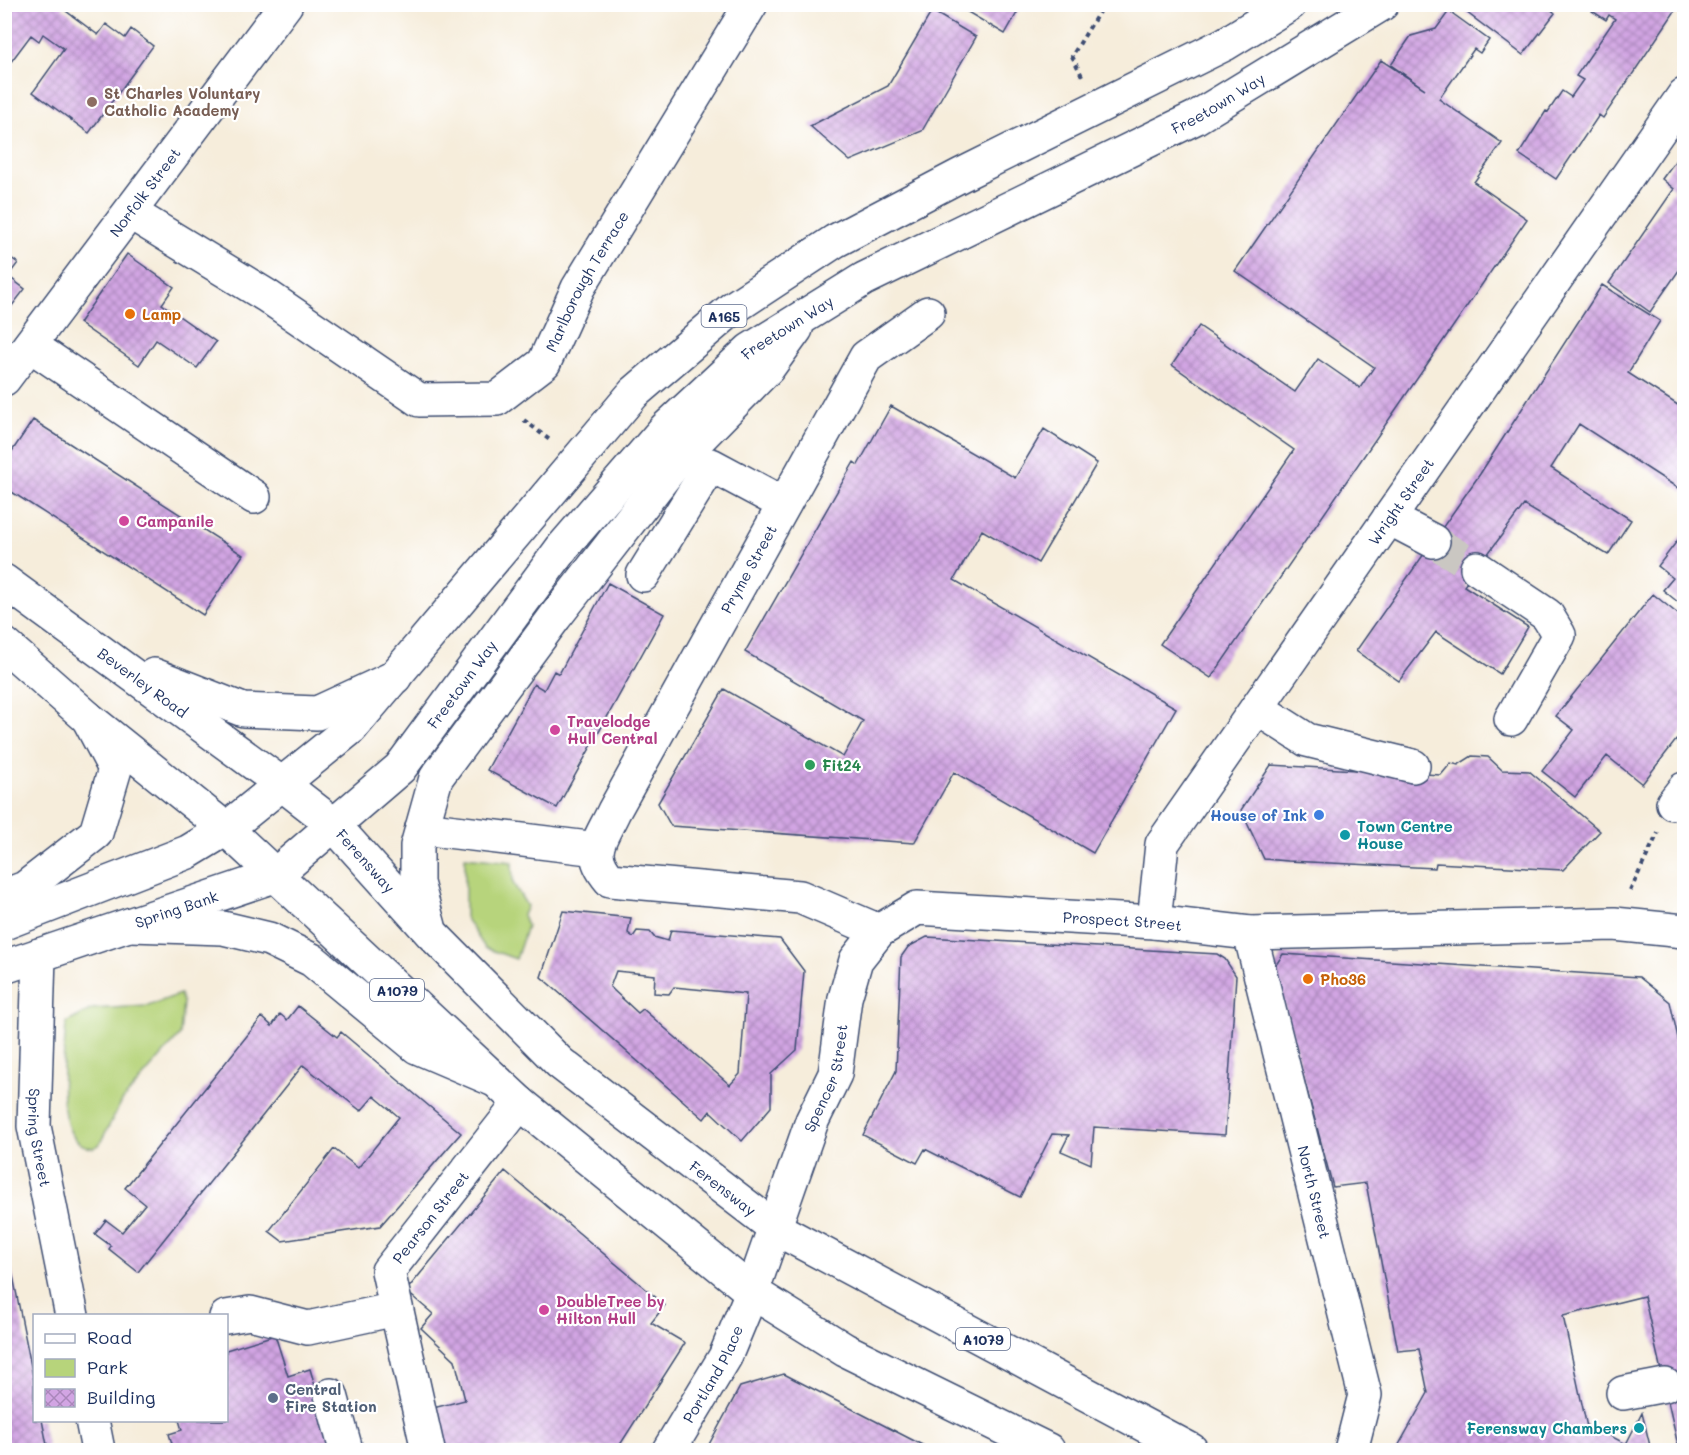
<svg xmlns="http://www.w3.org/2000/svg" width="1689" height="1455" viewBox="0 0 1689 1455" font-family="Mali,sans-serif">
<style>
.green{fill:#b7d47b;stroke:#69826c;stroke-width:1.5}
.building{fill:url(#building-cross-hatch);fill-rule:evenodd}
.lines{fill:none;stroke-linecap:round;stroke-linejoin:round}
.minor-tunnel{stroke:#cac7c2;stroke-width:33;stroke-dasharray:33 16;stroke-linecap:butt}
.minor-casing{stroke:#3c4c71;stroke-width:36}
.major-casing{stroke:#3c4c71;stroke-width:36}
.highway-casing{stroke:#3c4c71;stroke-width:36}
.path{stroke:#3c4c71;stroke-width:4;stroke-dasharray:4.5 4.5;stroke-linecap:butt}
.minor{stroke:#fff;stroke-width:33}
.major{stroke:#fff;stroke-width:33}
.highway{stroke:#fff;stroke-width:33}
.education-dot{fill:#8d6e63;stroke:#fff;stroke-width:2}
.food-dot{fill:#e8710a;stroke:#fff;stroke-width:2}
.hotel-dot{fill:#d1479c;stroke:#fff;stroke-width:2}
.leisure-dot{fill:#2e9e5b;stroke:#fff;stroke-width:2}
.shop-dot{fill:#3f7fe0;stroke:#fff;stroke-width:2}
.culture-dot{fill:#0f9aa8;stroke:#fff;stroke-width:2}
.service-dot{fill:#5c6f8a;stroke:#fff;stroke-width:2}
.labels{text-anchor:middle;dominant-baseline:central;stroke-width:4.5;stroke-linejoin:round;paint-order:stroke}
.shield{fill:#fff;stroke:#5f6d8e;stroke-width:1.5}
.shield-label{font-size:14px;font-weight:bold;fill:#1b2f5e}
.education-label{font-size:15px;font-weight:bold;fill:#785e54;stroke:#fff;text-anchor:start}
.street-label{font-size:15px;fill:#1b2f5e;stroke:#fff}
.food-label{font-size:15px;font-weight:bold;fill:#c56008;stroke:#fff;text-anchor:start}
.hotel-label{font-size:15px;font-weight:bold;fill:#b23c85;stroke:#fff;text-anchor:start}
.leisure-label{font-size:15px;font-weight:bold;fill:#27864d;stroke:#fff;text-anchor:start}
.shop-label{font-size:15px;font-weight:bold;fill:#366cbe;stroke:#fff;text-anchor:end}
.culture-label{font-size:15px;font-weight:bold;fill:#0d838f;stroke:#fff;text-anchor:start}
.service-label{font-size:15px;font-weight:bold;fill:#4e5e75;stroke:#fff;text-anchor:start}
</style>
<defs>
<pattern id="building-cross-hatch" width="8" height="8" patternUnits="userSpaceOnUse" patternTransform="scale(1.5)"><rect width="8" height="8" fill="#d2a5e3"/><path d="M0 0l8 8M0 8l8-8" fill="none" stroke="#aa87bb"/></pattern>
</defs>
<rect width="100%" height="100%" fill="#fff"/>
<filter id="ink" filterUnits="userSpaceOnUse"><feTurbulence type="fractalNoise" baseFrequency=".0167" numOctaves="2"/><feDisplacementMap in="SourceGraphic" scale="12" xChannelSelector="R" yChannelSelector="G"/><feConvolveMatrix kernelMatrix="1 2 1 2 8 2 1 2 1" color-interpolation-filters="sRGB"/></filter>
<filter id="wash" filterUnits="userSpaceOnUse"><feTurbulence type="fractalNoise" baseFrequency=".008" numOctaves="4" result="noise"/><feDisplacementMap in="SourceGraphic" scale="24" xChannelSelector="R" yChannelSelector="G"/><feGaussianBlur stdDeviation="1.35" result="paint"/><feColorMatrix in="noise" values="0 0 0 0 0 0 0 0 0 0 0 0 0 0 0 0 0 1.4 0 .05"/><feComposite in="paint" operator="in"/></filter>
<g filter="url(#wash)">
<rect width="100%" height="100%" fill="#f6eddb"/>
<path class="green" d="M 465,857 L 512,862 L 513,883 L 527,906 L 523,915 L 527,926 L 516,959 L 485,948 L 465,917 Z
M 180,994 L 183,1002 L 180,1035 L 122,1101 L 99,1145 L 93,1148 C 49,1144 65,1054 66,1023 L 92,1009 L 148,1006 Z"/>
<g id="blocks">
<path class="building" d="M 4,4 L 65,4 L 62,8 L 98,35 L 106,24 L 125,38 L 131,29 L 153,46 L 89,133 L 33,92 L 64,49 L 43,34 L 39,41 L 31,35 L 4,71 Z
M 954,4 L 1022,4 L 1005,34 Z
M 1471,4 L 1544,4 L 1555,13 L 1523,55 L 1466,12 Z
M 1596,4 L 1664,4 L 1675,11 L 1603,118 L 1599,115 L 1556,179 L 1519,154 L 1546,111 L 1548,112 L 1562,91 L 1571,97 L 1583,80 L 1576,76 L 1615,19 L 1609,15 L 1606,20 L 1592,11 Z
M 932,11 L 976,37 L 922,131 L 850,161 L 810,126 L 888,86 Z
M 1449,11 L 1489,40 L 1480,53 L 1474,49 L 1439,99 L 1502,143 L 1474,182 L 1527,219 L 1211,678 L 1160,644 L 1294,450 L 1172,365 L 1199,326 L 1295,392 L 1318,359 L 1360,388 L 1374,367 L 1235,271 L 1381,60 L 1425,89 L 1391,65 L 1411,36 L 1436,29 Z
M 1684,149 L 1684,263 L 1650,312 L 1609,283 L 1674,189 L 1662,179 Z
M 4,253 L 18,263 L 8,276 L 25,289 L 4,316 Z
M 127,254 L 174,287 L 162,304 L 216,342 L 197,368 L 156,340 L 139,365 L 79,323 Z
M 1602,285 L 1660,321 L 1628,373 L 1684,409 L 1684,492 L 1579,424 L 1551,468 L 1631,520 L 1608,555 L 1524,505 L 1464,586 L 1528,627 L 1500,674 L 1436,632 L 1399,681 L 1356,651 L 1480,474 Z
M 891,406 L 1015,478 L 1044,429 L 1097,463 L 1038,563 L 982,530 L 954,580 L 1176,708 L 1093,853 L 954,772 L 914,843 L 671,826 L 658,803 L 724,689 L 843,757 L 863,721 L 745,652 L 854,462 L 858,465 Z
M 33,420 L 243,555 L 203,615 L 4,487 L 4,463 Z
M 1684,532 L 1684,607 L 1663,590 L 1673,578 L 1658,566 Z
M 608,583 L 664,614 L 557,808 L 487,770 L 534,684 L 544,690 L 554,671 L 559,674 Z
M 1653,594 L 1684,619 L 1684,730 L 1642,784 L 1607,756 L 1575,797 L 1542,771 L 1574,730 L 1556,716 Z
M 1472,756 L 1488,757 L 1502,770 L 1529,771 L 1600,831 L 1563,870 L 1436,863 L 1435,868 L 1288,861 L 1264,859 L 1241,810 L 1271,765 L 1441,775 L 1451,763 L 1458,765 Z
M 563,911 L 631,918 L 628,933 L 633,937 L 637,931 L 650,932 L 654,937 L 668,941 L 671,930 L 780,939 L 804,971 L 797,1050 L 771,1074 L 771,1107 L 742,1141 L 710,1111 L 704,1119 L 541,977 ZM 616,971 L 655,975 L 654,993 L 669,994 L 674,987 L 746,994 L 740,1074 L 730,1085 L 643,1009 L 638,1013 L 610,987 Z
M 927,937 L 1217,954 L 1225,959 L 1236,976 L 1225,1135 L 1094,1127 L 1091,1164 L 1061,1151 L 1069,1135 L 1052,1134 L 1020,1197 L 925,1149 L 917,1163 L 863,1135 L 896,1071 L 901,957 L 908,947 Z
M 1283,954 L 1639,977 L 1670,1002 L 1684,1065 L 1684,1450 L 1679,1450 L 1644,1296 L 1563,1316 L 1588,1432 L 1597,1429 L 1626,1444 L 1642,1413 L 1651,1450 L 1396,1450 L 1428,1393 L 1419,1349 L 1398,1351 L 1366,1183 L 1333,1187 L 1274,968 Z
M 298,1006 L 337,1037 L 341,1032 L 461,1133 L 380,1226 L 282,1241 L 269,1231 L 334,1149 L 358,1168 L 399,1117 L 374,1096 L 361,1111 L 303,1065 L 138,1272 L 109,1249 L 111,1246 L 95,1234 L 106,1220 L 122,1232 L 145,1204 L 125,1188 L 262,1017 L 272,1026 L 280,1014 L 287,1020 Z
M 505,1171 L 665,1305 L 651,1323 L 685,1343 L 618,1448 L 443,1450 L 433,1408 L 465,1400 L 455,1360 L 421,1328 L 433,1314 L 406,1291 Z
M 4,1231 L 34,1381 L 34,1420 L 42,1420 L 48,1450 L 4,1450 Z
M 275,1335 L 288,1376 L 310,1369 L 334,1450 L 174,1450 L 169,1434 L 182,1430 L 179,1420 L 226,1420 L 226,1350 Z
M 784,1374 L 932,1450 L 706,1450 L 740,1387 Z"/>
</g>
</g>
<g filter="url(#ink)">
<use href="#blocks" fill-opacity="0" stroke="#3c4c71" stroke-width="1.5"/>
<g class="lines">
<path class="minor-tunnel" d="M 1433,541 L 1477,568"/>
<g class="minor-casing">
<g id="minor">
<path id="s1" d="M 131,213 L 267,296 L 419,400 L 497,399 L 544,363 L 578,288 L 751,4"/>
<path d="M 30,345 L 254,497"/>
<path id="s2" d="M 4,379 L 286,4"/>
<path d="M 1389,518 L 1433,541"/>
<path d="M 1477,568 L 1547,615 L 1559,635 L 1511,719"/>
<path d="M 643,575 L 711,465 L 784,504"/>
<path d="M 1257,708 L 1307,740 L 1413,766"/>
<path d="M 1673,803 L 1684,789"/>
<path d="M 422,828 L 597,849"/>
<path d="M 4,896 L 25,888 L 96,833 L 115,769 L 88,718"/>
<path id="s3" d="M 1154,922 L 1162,844 L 1684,95"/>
<path d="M 4,923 L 188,852 L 226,829"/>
<path d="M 131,925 L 223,928 L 269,939 L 312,960 L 417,1047 L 492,1079"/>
<path id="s4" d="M 879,931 L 800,897 L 610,880 C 586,852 600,841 614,811 L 866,357 L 928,313"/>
<path id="s5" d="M 1250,933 L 1365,1395 L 1351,1450"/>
<path id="s6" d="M 39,955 L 34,1126 L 72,1316"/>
<path id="s7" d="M 4,967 L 274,876"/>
<path d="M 226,1317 L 250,1313 L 308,1328 L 396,1309"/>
<path d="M 1623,1393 L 1665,1385"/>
<path d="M 331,1395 L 346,1450"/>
<path d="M 92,1420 L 98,1450"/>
<path id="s8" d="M 428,1450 L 388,1271 L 520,1103"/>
<path id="s9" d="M 669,1450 L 725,1357 L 752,1292 L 812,1121 L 835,1074 L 845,998 L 856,960 L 879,931 L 917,908 L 1154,922 L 1250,933 L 1614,924 L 1684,931"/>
</g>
</g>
<g class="major-casing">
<g id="major">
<path id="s10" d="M 4,581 L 282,784"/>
<path d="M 4,644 L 88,718 L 226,829"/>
<path d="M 154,675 L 243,710 L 317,713 L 395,677"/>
</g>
</g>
<g class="highway-casing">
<g id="highway">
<path id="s11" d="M 282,784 L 332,823 L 431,933 L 560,1063 L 775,1228 L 1191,1450"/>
<path id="s12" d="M 274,876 L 400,768 L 562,548 L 665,429 L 750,350 L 864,279 L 1195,118 L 1382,4"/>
<path d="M 429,926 L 417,883 L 417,846 L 436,778 L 555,617 L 674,464 L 768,368 L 796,329"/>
<path d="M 1048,1450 L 845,1350 L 752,1292 L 520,1103 L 226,829 L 351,728 L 634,393 L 733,308 L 835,241 L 961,175 L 1225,44 L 1290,4"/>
</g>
</g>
<path class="path" d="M 1082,76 L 1072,56 L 1104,4
M 524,420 L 551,441
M 1630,891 L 1658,833"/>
<use href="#minor" class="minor"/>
<use href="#major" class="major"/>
<use href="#highway" class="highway"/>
</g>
</g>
<circle class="education-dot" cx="92" cy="102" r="6"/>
<g class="food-dot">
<circle cx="130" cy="314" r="6"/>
<circle cx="1308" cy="979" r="6"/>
</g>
<g class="hotel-dot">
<circle cx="124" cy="521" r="6"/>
<circle cx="555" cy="730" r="6"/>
<circle cx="544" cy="1310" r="6"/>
</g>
<circle class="leisure-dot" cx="810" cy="765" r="6"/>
<circle class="shop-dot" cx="1319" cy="815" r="6"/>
<g class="culture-dot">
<circle cx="1345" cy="835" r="6"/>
<circle cx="1639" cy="1428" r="6"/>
</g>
<circle class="service-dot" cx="273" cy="1398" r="6"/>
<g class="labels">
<g class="shield">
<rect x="701.5" y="305" width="45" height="22" rx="4.5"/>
<rect x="370" y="979" width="54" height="22" rx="4.5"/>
<rect x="956" y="1328" width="54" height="22" rx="4.5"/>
</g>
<g class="shield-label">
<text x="724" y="316">A165</text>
<text x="397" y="990">A1079</text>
<text x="983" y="1339">A1079</text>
</g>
<g class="education-label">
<text x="104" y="93">St Charles Voluntary<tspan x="104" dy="17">Catholic Academy</tspan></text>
</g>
<g class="street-label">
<text stroke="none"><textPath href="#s12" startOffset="1242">Freetown Way</textPath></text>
<text stroke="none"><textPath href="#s2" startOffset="234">Norfolk Street</textPath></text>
<text stroke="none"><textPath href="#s1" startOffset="573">Marlborough Terrace</textPath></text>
<text stroke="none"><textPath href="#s12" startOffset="756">Freetown Way</textPath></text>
<text stroke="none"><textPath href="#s3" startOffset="496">Wright Street</textPath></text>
<text stroke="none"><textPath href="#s4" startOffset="630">Pryme Street</textPath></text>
<text stroke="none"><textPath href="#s10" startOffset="172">Beverley Road</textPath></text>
<text stroke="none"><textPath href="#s12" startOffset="270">Freetown Way</textPath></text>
<text stroke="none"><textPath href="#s11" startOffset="114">Ferensway</textPath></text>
<text stroke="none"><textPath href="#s7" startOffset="182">Spring Bank</textPath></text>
<text stroke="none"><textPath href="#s9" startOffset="816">Prospect Street</textPath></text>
<text stroke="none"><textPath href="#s9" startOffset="406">Spencer Street</textPath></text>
<text stroke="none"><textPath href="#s6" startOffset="183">Spring Street</textPath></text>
<text stroke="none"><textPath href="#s11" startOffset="600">Ferensway</textPath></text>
<text stroke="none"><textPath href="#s5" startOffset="267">North Street</textPath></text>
<text stroke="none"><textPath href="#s8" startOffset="252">Pearson Street</textPath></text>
<text stroke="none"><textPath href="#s9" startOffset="88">Portland Place</textPath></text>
</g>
<g class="food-label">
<text x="142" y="314">Lamp</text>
<text x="1320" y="979">Pho36</text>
</g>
<g class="hotel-label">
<text x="136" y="521">Campanile</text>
<text x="567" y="721">Travelodge<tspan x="567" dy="17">Hull Central</tspan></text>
<text x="556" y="1301">DoubleTree by<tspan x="556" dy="17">Hilton Hull</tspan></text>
</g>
<g class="leisure-label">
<text x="822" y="765">Fit24</text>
</g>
<g class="shop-label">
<text x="1307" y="815">House of Ink</text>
</g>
<g class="culture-label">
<text x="1357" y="826">Town Centre<tspan x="1357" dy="17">House</tspan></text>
<text x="1627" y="1428" text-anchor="end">Ferensway Chambers</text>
</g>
<g class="service-label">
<text x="285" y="1389">Central<tspan x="285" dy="17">Fire Station</tspan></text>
</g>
</g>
<rect width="1689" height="1455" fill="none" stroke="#fff" stroke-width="24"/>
<rect x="33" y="1314" width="195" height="108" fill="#ffffff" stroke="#a4acbf" stroke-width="1.5"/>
<rect x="45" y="1334" width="30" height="9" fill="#ffffff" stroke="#a4acbf" stroke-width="1.5"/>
<text x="87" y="1344" font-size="18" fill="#1b2f5e">Road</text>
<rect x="45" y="1359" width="30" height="18" fill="#b7d47b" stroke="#a4acbf" stroke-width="1.5"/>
<text x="87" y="1374" font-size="18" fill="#1b2f5e">Park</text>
<rect x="45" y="1389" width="30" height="18" fill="url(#building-cross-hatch)" stroke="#a4acbf" stroke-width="1.5"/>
<text x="87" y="1404" font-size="18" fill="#1b2f5e">Building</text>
</svg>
